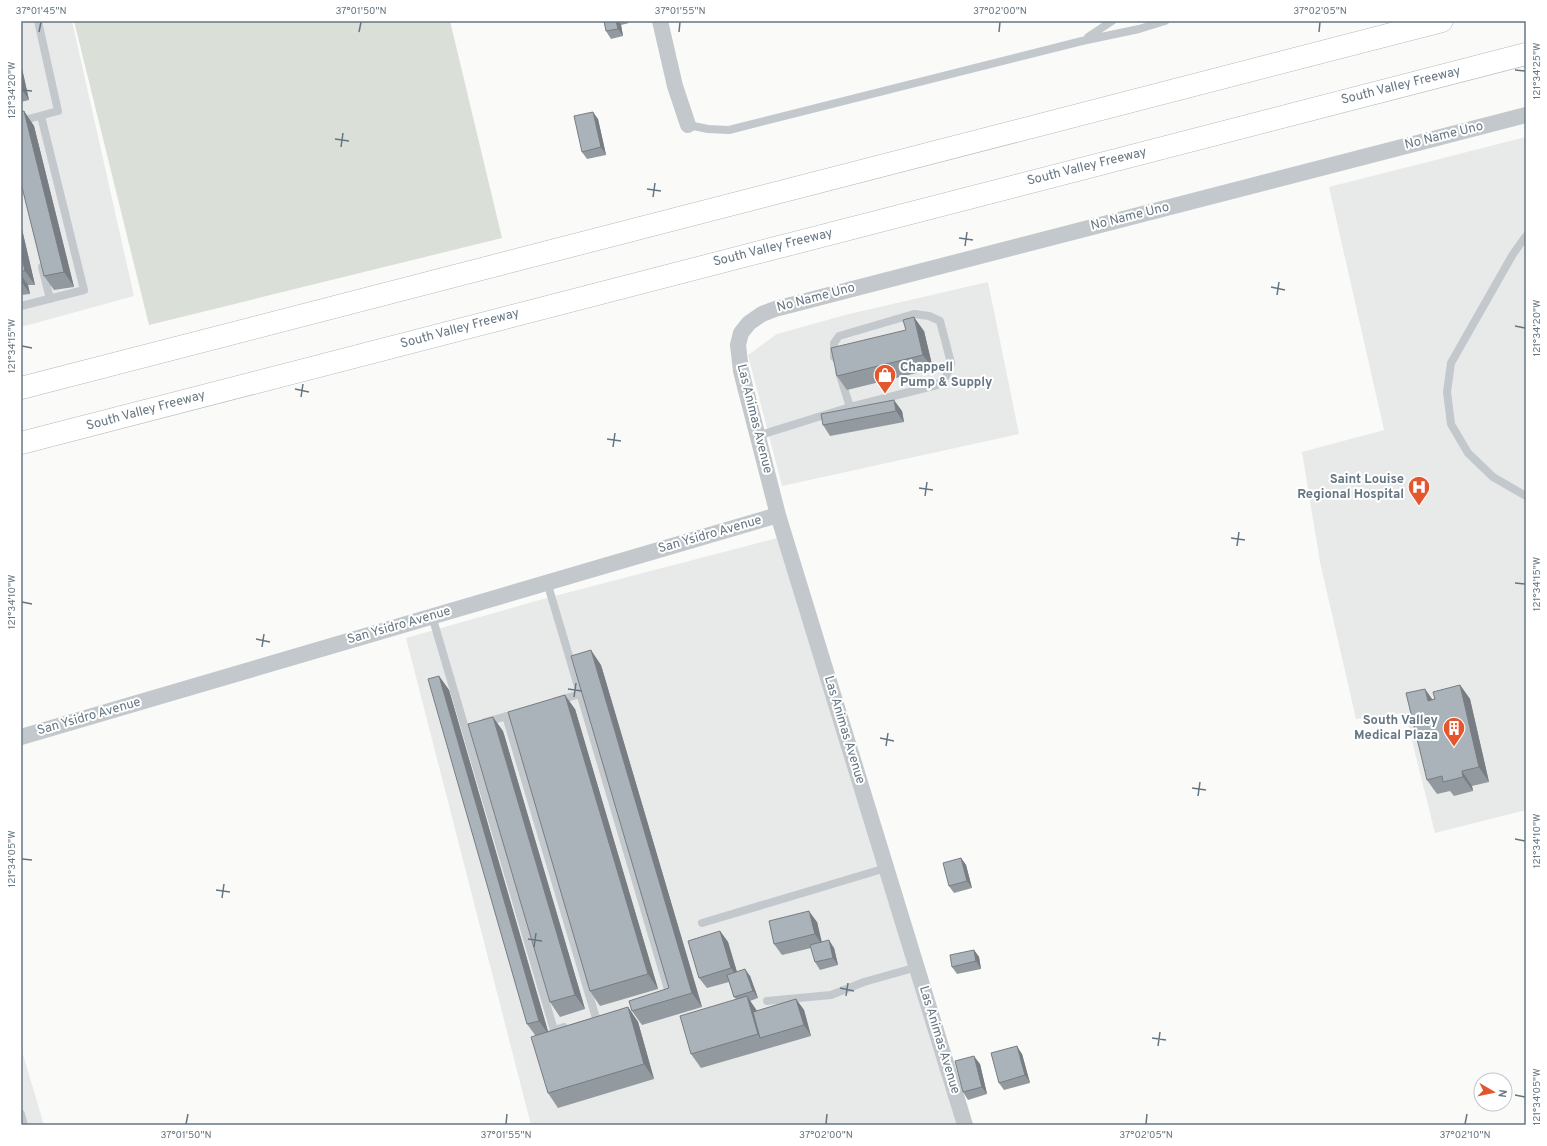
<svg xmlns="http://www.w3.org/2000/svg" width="1547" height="1146" viewBox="0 0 1547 1146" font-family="Overpass,sans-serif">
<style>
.built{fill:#e8e9e9}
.green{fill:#dadfd7}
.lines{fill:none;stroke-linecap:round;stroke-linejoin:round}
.highway-casing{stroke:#b4b9bd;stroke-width:23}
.lane{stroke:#c3c8cc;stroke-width:8}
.street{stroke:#c3c8cc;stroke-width:16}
.highway{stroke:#fff;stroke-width:22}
.wall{fill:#929a9f}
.shaded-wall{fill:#777d82}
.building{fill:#aab3b9;stroke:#777d82}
.ticks{fill:none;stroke:#657683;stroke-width:1.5}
.labels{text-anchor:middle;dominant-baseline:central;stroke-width:4;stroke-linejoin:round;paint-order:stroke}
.street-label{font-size:13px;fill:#657683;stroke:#fff}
.poi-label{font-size:13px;font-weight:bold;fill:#657683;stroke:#fff;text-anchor:end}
.neatline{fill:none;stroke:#657683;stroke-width:1.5}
.ticks-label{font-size:10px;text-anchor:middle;fill:#657683}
</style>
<rect width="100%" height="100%" fill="#fafaf8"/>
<path class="built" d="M 21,21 L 72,21 L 134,296 L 21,327 Z
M 1526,137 L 1526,810 L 1435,833 L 1405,713 L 1356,719 L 1320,562 L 1302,452 L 1384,430 L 1329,187 Z
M 988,282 L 1019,434 L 782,486 L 748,355 L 777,334 L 845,315 Z
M 777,538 L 957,1125 L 531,1125 L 406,638 L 543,599 Z
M 21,1048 L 44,1125 L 21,1125 Z"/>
<path class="green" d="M 74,21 L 450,21 L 502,238 L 149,325 Z"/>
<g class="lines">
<g class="highway-casing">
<path id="highway" d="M 21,388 L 1442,21
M 21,443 L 1526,54"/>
</g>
<path class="lane" d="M 1088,37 L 1112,21
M 21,121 L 58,111 L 38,21
M 688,125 L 708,129 L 729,130 L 1082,41 L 1139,29 L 1165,21
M 1526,236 L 1513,254 L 1451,363 L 1447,392 L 1451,424 L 1468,453 L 1493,477 L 1526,496
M 42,267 L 50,299
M 21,306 L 84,290 L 41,116
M 839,372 L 850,407
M 757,436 L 850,407 L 937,385 L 946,377 L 951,363 L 940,321 L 929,316 L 914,314 L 839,336 L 834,343 L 834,357
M 547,582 L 670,996 L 667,996
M 432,616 L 554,1030 L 564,1027
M 556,701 L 580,694
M 506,716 L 596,1018
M 485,722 L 511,715
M 702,923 L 886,868
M 767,1001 L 831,995 L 864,982 L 917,967
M 21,1114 L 24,1125"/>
<path class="street" d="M 660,21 L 675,86 L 688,125
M 21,737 L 778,515
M 965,1125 L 778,515 L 741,371 L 738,345 L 741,333 L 749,323 L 762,314 L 775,309 L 1526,115"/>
<use href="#highway" class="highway"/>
</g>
<path class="wall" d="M 604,21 L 628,21 L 629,23 L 621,25 L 623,36 L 611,39 L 606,31 Z
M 21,64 L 29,100 L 21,102 Z
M 24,111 L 34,126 L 74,287 L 54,290 L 44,276 Z
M 598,119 L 606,155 L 587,159 L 582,152 Z
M 21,225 L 35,285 L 28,285 L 30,294 L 21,295 Z
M 924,331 L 933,369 L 847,390 L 837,376 Z
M 902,411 L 904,422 L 830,436 L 823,425 L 821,414 Z
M 601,665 L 702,1007 L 642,1025 L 632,1011 L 669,988 Z
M 439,676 L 449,690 L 548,1031 L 628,1007 L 638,1022 L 654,1079 L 558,1108 L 548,1093 L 535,1035 L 527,1024 Z
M 1460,685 L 1470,699 L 1489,782 L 1472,786 L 1473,791 L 1454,796 L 1450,791 L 1437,794 L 1427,780 L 1433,699 Z
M 575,709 L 658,989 L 600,1006 L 590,991 Z
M 503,731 L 585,1009 L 560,1017 L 550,1002 Z
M 961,858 L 966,865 L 972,888 L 954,893 L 949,886 Z
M 817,922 L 822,942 L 834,948 L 838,965 L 820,970 L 815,962 L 811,948 L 782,955 L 774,944 Z
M 720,931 L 728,942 L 737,972 L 750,976 L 758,998 L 750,1001 L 757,1011 L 796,999 L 804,1010 L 811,1036 L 701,1068 L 691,1054 L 736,999 L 734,997 L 729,982 L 707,988 L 699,978 Z
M 974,950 L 979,957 L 981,969 L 957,974 L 952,967 Z
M 1022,1054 L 1030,1083 L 1004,1090 L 999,1083 Z
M 980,1064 L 987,1094 L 968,1100 L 963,1092 Z"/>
<path class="shaded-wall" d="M 616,21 L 618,21 L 621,25 L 623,36 L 618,29 Z
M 21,64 L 29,100 L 22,90 L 21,86 Z
M 24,111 L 34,126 L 74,287 L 64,272 Z
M 593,112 L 598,119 L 606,155 L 601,147 Z
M 21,225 L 35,285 L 25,271 L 21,252 Z
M 21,275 L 28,285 L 30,294 L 21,281 Z
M 914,317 L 924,331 L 933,369 L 923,355 Z
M 894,400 L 902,411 L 904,422 L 896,411 Z
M 591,650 L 601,665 L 702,1007 L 692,993 Z
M 439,676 L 449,690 L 549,1035 L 539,1021 Z
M 1460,685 L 1470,699 L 1489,782 L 1479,767 Z
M 1425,689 L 1435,703 L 1428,701 Z
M 565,695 L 575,709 L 658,989 L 648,974 Z
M 493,717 L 503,731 L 585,1009 L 575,995 Z
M 1462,771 L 1472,786 L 1473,791 L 1463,777 Z
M 961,858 L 966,865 L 972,888 L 967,881 Z
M 809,911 L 817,922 L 822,945 L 815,934 Z
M 720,931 L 728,942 L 739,979 L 731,968 Z
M 829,940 L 834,948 L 838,965 L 833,958 Z
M 974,950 L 979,957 L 981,969 L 976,961 Z
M 745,969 L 750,976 L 758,998 L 753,991 Z
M 747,996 L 757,1011 L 764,1037 L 760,1038 L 758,1034 Z
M 796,999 L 804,1010 L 811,1036 L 804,1025 Z
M 628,1007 L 638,1022 L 654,1079 L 644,1064 Z
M 1017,1046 L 1022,1054 L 1030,1083 L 1025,1075 Z
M 974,1056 L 980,1064 L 987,1094 L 982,1087 Z"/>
<path class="building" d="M 604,21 L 616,21 L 618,29 L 606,31 Z
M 24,111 L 64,272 L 44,276 L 21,183 L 21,112 Z
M 593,112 L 601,147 L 582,152 L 574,116 Z
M 21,252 L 25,271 L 21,271 Z
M 914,317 L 923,355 L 837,376 L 831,348 L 906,330 L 903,320 Z
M 894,400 L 896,411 L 823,425 L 821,414 Z
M 591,650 L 692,993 L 632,1011 L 629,1001 L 669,988 L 571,656 Z
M 439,676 L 539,1021 L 527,1024 L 428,679 Z
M 1460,685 L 1479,767 L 1462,771 L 1463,777 L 1443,782 L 1442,776 L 1427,780 L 1406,693 L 1425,689 L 1428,701 L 1435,699 L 1433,692 Z
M 565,695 L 648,974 L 590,991 L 508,712 Z
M 493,717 L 575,995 L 550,1002 L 468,724 Z
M 961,858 L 967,881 L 949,886 L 943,863 Z
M 809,911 L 815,934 L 774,944 L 769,921 Z
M 720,931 L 731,968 L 699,978 L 688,941 Z
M 829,940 L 833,958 L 815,962 L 810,945 Z
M 974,950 L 976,961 L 952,967 L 950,955 Z
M 745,969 L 753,991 L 734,997 L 727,975 Z
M 747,996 L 758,1034 L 691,1054 L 680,1016 Z
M 796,999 L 804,1025 L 760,1038 L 753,1012 Z
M 628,1007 L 644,1064 L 548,1093 L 531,1037 Z
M 1017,1046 L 1025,1075 L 999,1083 L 991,1053 Z
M 974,1056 L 982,1087 L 963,1092 L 955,1061 Z"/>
<path class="ticks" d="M 39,32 L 41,22M 359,32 L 361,22M 679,32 L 680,22M 999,32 L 1000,22M 1319,32 L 1320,22M 1515,70 L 1525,71M 22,90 L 32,91M 335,139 L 349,141M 341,147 L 343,133M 647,189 L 661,191M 653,197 L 655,183M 959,238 L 973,240M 965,246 L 967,232M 1271,287 L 1285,290M 1277,295 L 1279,282M 1515,326 L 1525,328M 22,346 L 32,348M 295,389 L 309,392M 301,397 L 303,384M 607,439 L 621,441M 613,447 L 615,433M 919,488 L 933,490M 925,496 L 927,482M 1231,538 L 1245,540M 1237,546 L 1239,532M 1515,583 L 1525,584M 22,602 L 32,604M 256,639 L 270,642M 262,647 L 264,634M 568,689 L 582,691M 574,697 L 576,683M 880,738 L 894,741M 886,746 L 888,733M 1192,788 L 1206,790M 1198,796 L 1200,782M 1515,839 L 1525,841M 22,859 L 32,860M 216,890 L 230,892M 222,898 L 224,884M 528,939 L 542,941M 534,947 L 536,933M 840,988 L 854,991M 846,996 L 848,983M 1152,1038 L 1166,1040M 1158,1046 L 1160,1032M 1515,1095 L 1525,1097M 186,1124 L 188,1114M 506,1124 L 507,1114M 826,1124 L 827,1114M 1146,1124 L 1147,1114M 1465,1124 L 1467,1114"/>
<defs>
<g id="shop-pin" transform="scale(1.15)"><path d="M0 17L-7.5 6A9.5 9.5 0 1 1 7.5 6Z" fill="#e4572e" stroke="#fff"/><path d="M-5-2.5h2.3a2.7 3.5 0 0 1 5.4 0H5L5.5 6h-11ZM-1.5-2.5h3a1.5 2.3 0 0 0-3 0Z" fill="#fff"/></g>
<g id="hospital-pin" transform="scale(1.15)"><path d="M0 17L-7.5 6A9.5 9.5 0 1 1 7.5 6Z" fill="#e4572e" stroke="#fff"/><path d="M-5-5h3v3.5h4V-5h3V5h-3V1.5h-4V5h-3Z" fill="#fff"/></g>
<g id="building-pin" transform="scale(1.15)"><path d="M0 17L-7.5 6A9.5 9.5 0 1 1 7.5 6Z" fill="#e4572e" stroke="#fff"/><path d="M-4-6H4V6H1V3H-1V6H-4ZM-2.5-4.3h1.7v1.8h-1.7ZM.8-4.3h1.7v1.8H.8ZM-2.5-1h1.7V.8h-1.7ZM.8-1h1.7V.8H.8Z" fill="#fff"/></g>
</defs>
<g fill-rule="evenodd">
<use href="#shop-pin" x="885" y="375"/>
<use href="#hospital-pin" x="1419" y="487"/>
<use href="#building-pin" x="1454" y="728"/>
</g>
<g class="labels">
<g class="street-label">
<text transform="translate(1401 86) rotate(-14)">South Valley Freeway</text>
<text transform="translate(1444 136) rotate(-14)">No Name Uno</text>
<text transform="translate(1087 167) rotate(-14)">South Valley Freeway</text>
<text transform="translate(1130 217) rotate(-14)">No Name Uno</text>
<text transform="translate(773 248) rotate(-14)">South Valley Freeway</text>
<text transform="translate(816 298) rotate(-15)">No Name Uno</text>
<text transform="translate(460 329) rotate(-15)">South Valley Freeway</text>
<text transform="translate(146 411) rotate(-15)">South Valley Freeway</text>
<text transform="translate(754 419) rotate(76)">Las Animas Avenue</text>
<text transform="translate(710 535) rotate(-16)">San Ysidro Avenue</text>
<text transform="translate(399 626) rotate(-16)">San Ysidro Avenue</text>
<text transform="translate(89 717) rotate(-16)">San Ysidro Avenue</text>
<text transform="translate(844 730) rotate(73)">Las Animas Avenue</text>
<text transform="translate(939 1040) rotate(73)">Las Animas Avenue</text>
</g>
<g class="poi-label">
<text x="900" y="368" text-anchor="start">Chappell<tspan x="900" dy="15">Pump &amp; Supply</tspan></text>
<text x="1404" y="480">Saint Louise<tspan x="1404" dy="15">Regional Hospital</tspan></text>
<text x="1438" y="721">South Valley<tspan x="1438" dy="15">Medical Plaza</tspan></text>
</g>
</g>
<rect width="1547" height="1146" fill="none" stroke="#ffffff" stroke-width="44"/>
<g transform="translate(1493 1092) rotate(99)"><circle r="19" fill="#ffffff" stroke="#c1c8cd"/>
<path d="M0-3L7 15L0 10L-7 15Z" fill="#e4572e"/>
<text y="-6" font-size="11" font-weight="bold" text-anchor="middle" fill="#657683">N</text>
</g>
<rect x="22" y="22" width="1503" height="1102" class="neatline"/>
<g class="ticks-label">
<text x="41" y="14">37°01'45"N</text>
<text x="361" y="14">37°01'50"N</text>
<text x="680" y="14">37°01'55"N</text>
<text x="1000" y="14">37°02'00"N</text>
<text x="1320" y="14">37°02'05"N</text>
<text transform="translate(1536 71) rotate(-90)" y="4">121°34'25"W</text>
<text transform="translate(11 90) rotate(-90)" y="4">121°34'20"W</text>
<text transform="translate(1536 328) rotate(-90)" y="4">121°34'20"W</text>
<text transform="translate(11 346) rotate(-90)" y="4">121°34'15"W</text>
<text transform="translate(1536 584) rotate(-90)" y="4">121°34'15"W</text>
<text transform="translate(11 602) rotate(-90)" y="4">121°34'10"W</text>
<text transform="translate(1536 841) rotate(-90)" y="4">121°34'10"W</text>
<text transform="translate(11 859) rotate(-90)" y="4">121°34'05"W</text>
<text transform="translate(1536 1097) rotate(-90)" y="4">121°34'05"W</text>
<text x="186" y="1138">37°01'50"N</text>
<text x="506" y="1138">37°01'55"N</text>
<text x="826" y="1138">37°02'00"N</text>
<text x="1146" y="1138">37°02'05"N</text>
<text x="1465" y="1138">37°02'10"N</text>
</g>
</svg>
